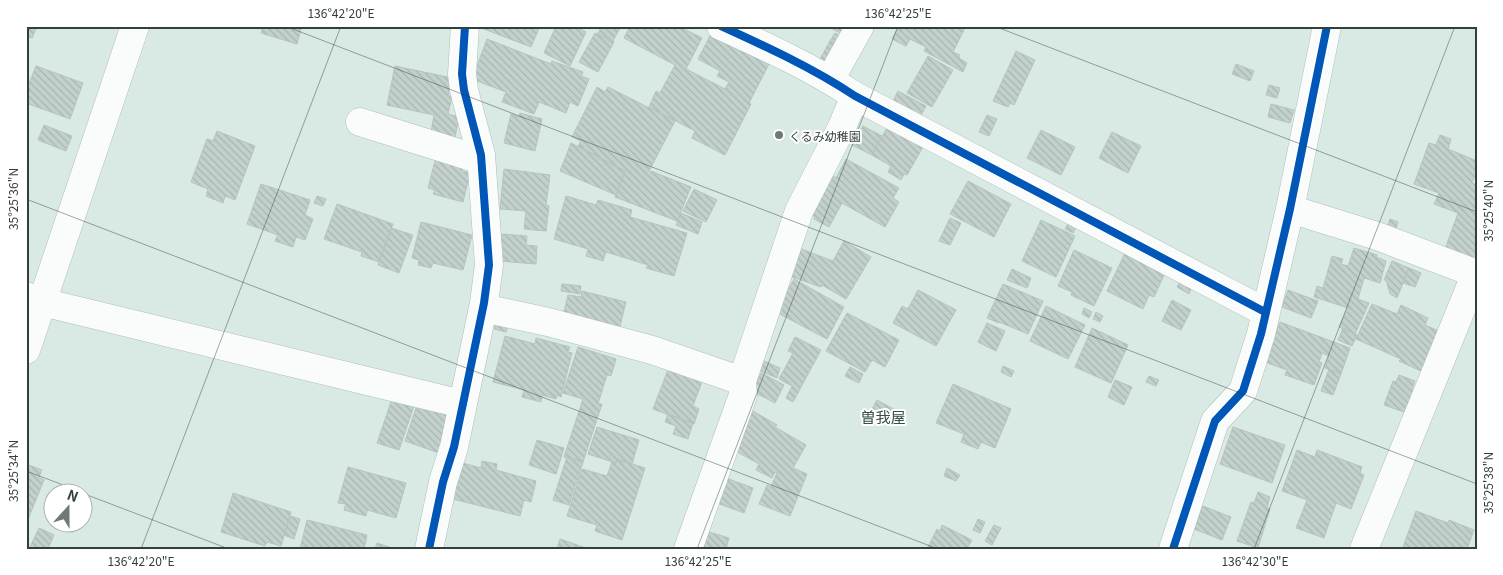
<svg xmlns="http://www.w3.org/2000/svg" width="1503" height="575" viewBox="0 0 1503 575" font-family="Georgia,'Noto Sans JP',serif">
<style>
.building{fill:url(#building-back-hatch);stroke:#b6c3bf}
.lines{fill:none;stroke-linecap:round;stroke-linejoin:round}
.minor-casing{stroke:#b0beb9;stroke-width:29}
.minor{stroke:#f9fcfb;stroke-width:28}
.cycleway-casing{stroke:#fff;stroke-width:11}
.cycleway{stroke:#0057b8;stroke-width:8}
.ticks{fill:none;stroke:#333f3b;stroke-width:1;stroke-opacity:0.45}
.poi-dot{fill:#6d7b76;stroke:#fff;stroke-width:2}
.labels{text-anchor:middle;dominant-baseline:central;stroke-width:4;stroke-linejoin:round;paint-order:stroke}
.poi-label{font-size:12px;fill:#333f3b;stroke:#fff;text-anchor:start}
.quarter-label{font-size:15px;fill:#355047;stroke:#fff}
.neatline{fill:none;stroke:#333f3b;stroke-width:2}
.ticks-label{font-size:12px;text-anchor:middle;fill:#333f3b}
</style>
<defs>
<pattern id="building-back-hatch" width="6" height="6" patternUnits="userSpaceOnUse" patternTransform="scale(1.25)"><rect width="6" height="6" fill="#c3d1cc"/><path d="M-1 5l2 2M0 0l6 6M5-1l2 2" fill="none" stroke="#a8b4b0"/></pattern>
</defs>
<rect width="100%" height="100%" fill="#d9eae4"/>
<path class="building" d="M 26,26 L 37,26 L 32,38 L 26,36 Z
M 263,26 L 302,26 L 297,44 L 261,33 Z
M 476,26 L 540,26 L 531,47 Z
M 556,26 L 575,26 L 586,32 L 570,66 L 544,53 Z
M 601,26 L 621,26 L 613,41 L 598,34 Z
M 630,26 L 678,26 L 702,38 L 686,69 L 725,89 L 729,82 L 717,76 L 720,71 L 698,59 L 711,34 L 769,64 L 749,103 L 751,104 L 725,155 L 692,138 L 695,131 L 649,107 L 656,91 L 660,93 L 675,65 L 624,38 Z
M 827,26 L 847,26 L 842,34 Z
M 895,26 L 966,26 L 953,52 L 960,55 L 959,58 L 967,63 L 963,72 L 924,51 L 926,47 L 910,39 L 906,46 L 892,39 L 898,28 Z
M 595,33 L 614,42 L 598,72 L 579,62 Z
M 835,33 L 842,37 L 838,45 L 830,41 Z
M 487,39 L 551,64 L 552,61 L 583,72 L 581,76 L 589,79 L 578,106 L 570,102 L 566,113 L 539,102 L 534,114 L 502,102 L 506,92 L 472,79 Z
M 830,41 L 838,45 L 828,64 L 820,59 Z
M 1016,51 L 1035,60 L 1014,105 L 1010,103 L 1008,107 L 993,101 Z
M 928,56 L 953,70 L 932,107 L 907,93 Z
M 1236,64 L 1254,71 L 1250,81 L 1232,74 Z
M 36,66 L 83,83 L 70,119 L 26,103 L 26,91 Z
M 395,66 L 452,78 L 448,96 L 452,96 L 448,114 L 459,117 L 455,137 L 431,132 L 434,115 L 387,105 Z
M 1269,85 L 1280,88 L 1277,98 L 1266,95 Z
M 597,87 L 605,92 L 608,87 L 675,121 L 647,175 L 649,175 L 651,171 L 691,187 L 677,221 L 615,197 L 625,171 L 578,146 L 581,141 L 572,137 Z
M 898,91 L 926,106 L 920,117 L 892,103 Z
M 1271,104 L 1294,110 L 1290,123 L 1268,117 Z
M 520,113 L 542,119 L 535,151 L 504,143 L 511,114 L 519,117 Z
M 987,115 L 997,119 L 989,136 L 979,132 Z
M 44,125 L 72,136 L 66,151 L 38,140 Z
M 863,126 L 882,136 L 872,155 L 852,145 Z
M 888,126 L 924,145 L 907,175 L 904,174 L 901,180 L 888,172 L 891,166 L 872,155 Z
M 1041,130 L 1075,147 L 1061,175 L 1027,158 Z
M 217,131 L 255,146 L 235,200 L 225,196 L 223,203 L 206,196 L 208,189 L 191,182 L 207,139 L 213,141 Z
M 1112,132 L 1141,146 L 1128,173 L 1099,158 Z
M 1440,135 L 1451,139 L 1448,149 L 1477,161 L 1477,171 L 1472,183 L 1477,185 L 1477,260 L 1444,252 L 1458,213 L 1434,204 L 1439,193 L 1414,184 L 1429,143 L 1436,145 Z
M 571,143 L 625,171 L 616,195 L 560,171 Z
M 436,157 L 463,164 L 462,171 L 470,173 L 463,202 L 433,194 L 435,190 L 428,188 Z
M 846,159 L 899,188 L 893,198 L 899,202 L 885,227 L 842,203 L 829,227 L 814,219 L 815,217 L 810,214 L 832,175 L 836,178 Z
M 504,169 L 550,175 L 546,205 L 549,206 L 546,231 L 524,229 L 526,211 L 500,209 Z
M 968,181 L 1011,204 L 994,237 L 950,214 Z
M 261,184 L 310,200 L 305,215 L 313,219 L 305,240 L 296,237 L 293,247 L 275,241 L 278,235 L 247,224 Z
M 694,189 L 717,200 L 706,222 L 683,211 Z
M 317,196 L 326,199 L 323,206 L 314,203 Z
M 566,196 L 596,205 L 598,200 L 632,210 L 630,217 L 687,233 L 674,276 L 646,268 L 648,265 L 606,252 L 603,261 L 586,256 L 588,249 L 554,239 Z
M 337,204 L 393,224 L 379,262 L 361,256 L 362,252 L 324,239 Z
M 681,213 L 702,222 L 698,234 L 676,225 Z
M 950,218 L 961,223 L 950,245 L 939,241 Z
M 1390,219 L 1398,222 L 1394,236 L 1385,234 Z
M 1041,220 L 1075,236 L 1056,277 L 1022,261 Z
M 421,222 L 472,235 L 463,270 L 433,263 L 431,268 L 418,265 L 419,260 L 412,258 Z
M 1069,222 L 1077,226 L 1073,233 L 1065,229 Z
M 391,228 L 413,235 L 399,273 L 378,265 Z
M 502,234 L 527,236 L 526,245 L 537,246 L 536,264 L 499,261 Z
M 844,241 L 871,257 L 846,299 L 822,285 L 821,287 L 789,276 L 799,248 L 833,261 Z
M 1354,248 L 1377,255 L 1376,257 L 1386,261 L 1380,283 L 1364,278 L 1358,299 L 1369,303 L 1355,334 L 1339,327 L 1348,308 L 1314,297 L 1317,286 L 1323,288 L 1332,256 L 1343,259 L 1341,264 L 1348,266 Z
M 1074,250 L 1112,268 L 1094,306 L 1071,295 L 1072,292 L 1058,286 Z
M 1125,253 L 1165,273 L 1154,297 L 1149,295 L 1143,309 L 1107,291 Z
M 1392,261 L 1409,268 L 1397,298 L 1390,294 L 1386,280 L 1384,280 Z
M 1409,268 L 1421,273 L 1415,287 L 1403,283 Z
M 1012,269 L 1031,278 L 1027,288 L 1007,280 Z
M 794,279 L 844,307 L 827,339 L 776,312 Z
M 1181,280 L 1192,286 L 1189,294 L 1177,287 Z
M 562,284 L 581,286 L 580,294 L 561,291 Z
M 1003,284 L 1043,301 L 1028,334 L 999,322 L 999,323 L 987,318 Z
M 918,290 L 956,310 L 936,346 L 893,323 L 902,306 L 908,309 Z
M 1288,290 L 1318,301 L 1311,318 L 1282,307 Z
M 582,291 L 626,302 L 619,330 L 563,316 L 568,295 L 581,297 Z
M 1172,300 L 1191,310 L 1181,330 L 1162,321 Z
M 1372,304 L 1397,314 L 1401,305 L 1428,318 L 1425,325 L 1441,332 L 1423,372 L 1399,361 L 1401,359 L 1356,339 Z
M 1046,306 L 1085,325 L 1068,359 L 1030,341 Z
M 1084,308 L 1092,312 L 1089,318 L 1082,314 Z
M 1096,312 L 1103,316 L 1100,322 L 1093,319 Z
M 847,313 L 899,340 L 885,367 L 872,360 L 865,372 L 826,351 Z
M 496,321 L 508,325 L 506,332 L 494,329 Z
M 1280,322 L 1350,348 L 1341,374 L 1325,368 L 1329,356 L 1322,353 L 1319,362 L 1322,363 L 1314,385 L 1285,375 L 1287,370 L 1265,362 Z
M 987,323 L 1005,331 L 996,351 L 978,342 Z
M 1092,328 L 1128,345 L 1111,383 L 1075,367 Z
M 1343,328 L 1357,335 L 1352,346 L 1338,340 Z
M 505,336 L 535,344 L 536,338 L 570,347 L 568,352 L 572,353 L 561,397 L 557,395 L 556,399 L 542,395 L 541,402 L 522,397 L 524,390 L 493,382 Z
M 795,337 L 821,350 L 793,402 L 786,398 L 792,386 L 779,379 L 793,353 L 788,351 Z
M 578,347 L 616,359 L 611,376 L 607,375 L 598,404 L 602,404 L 583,462 L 564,457 L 583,399 L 563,393 Z
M 762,360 L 780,368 L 777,378 L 758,370 Z
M 1003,366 L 1014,371 L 1011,377 L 1001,372 Z
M 669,367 L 703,379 L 693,406 L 699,409 L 694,424 L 653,409 Z
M 850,367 L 863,374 L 859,383 L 845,376 Z
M 1329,369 L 1341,374 L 1333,395 L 1321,391 Z
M 761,373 L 784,385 L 775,403 L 752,391 Z
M 1399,375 L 1415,381 L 1412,389 L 1415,390 L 1407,413 L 1384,405 L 1393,381 L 1396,382 Z
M 1149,376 L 1159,380 L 1156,386 L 1146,382 Z
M 1115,380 L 1132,387 L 1124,405 L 1108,397 Z
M 953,384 L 1011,409 L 995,448 L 981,442 L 978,449 L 961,442 L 964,434 L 936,423 Z
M 392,399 L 414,406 L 399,450 L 377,443 Z
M 877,400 L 899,412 L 893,423 L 871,411 Z
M 417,405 L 449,416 L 440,440 L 443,441 L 439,453 L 405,441 Z
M 753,411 L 777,425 L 775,427 L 806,445 L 793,468 L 807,474 L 790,516 L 759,504 L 767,485 L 771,487 L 777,473 L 775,472 L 772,478 L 756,470 L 759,464 L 732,449 Z
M 668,414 L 693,423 L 688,439 L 673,434 L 676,426 L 665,422 Z
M 597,427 L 639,440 L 632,464 L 617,459 L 616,463 L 588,454 Z
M 1233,427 L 1285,445 L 1272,483 L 1220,464 Z
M 537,440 L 564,448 L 556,474 L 529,465 Z
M 1297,450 L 1315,457 L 1317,450 L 1362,467 L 1360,473 L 1364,475 L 1351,509 L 1336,503 L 1324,538 L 1296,528 L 1307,500 L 1282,491 Z
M 567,457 L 583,462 L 569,505 L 553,500 Z
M 617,459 L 645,468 L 622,540 L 595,531 L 597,525 L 567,516 L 582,469 L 607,476 L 612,462 L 616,463 Z
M 482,461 L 497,464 L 496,470 L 536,481 L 531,502 L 524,500 L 520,516 L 449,498 L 459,462 L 481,468 Z
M 26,464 L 42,470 L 39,477 L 44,480 L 29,517 L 26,515 Z
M 348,467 L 406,483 L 396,518 L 367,510 L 366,516 L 344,510 L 346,504 L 338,503 Z
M 947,468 L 960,475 L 956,481 L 944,476 Z
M 726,478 L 753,488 L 744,513 L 717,503 Z
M 1258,492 L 1270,497 L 1267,508 L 1270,509 L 1258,548 L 1237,541 L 1251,502 L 1254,503 Z
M 233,493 L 291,512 L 281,546 L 267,542 L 265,546 L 221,532 Z
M 1203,506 L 1231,517 L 1222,540 L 1194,529 Z
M 1416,511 L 1448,523 L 1449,520 L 1474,530 L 1467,549 L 1408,549 L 1403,547 Z
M 290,516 L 300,519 L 294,539 L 284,535 Z
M 978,519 L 985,522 L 980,533 L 973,530 Z
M 307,520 L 367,535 L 364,549 L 300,549 Z
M 942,525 L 972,540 L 967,549 L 927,549 L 937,529 L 940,531 Z
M 994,525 L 1001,528 L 992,545 L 985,541 Z
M 39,528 L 54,535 L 48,549 L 29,549 Z
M 706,531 L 729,538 L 726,549 L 700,549 Z
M 560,539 L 589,549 L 557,549 Z
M 377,543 L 395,549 L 375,549 Z"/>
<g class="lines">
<g class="minor-casing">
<path id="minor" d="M 721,26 C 767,47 813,68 855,96 L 1265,312
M 830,80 L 860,26
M 360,122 L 481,160
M 1290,209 L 1377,236 L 1477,274
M 26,296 L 42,302 L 462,404
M 483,308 L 548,322 L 652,350 L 742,381
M 26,350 L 135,26
M 429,549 L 443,482 L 454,447 L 484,303 L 489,265 L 481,155 L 464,90 L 462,74 L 465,26
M 688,549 L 743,395 L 742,381 L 799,211 L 841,129 L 855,96
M 1173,549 L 1215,421 L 1243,391 L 1261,334 L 1290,209 L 1327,26
M 1364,549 L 1476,273"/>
</g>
<use href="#minor" class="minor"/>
<g class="cycleway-casing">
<path id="cycleway" d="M 721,26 C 767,47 813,68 855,96 L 1265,312
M 429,549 L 443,482 L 454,447 L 484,303 L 489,265 L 481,155 L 464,90 L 462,74 L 465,26
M 1173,549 L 1215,421 L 1243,391 L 1261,334 L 1290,209 L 1327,26"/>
</g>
<use href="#cycleway" class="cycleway"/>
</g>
<path class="ticks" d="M 285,26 L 1477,484M 994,26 L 1477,212M 26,199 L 938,549M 26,471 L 82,492M 82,493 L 229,549M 141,549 L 341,26M 697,549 L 898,26M 1254,549 L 1455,26"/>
<circle class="poi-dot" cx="779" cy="135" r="5"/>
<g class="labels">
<g class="poi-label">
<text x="789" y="135">くるみ幼稚園</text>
</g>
<g class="quarter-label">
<text x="883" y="416">曽我屋</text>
</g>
</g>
<rect width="1503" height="575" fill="none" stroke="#ffffff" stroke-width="55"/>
<g transform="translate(68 508) rotate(21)"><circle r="24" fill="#ffffff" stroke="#adb2b1"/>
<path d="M0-4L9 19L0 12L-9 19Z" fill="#6d7b76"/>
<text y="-8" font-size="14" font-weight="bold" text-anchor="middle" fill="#333f3b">N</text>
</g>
<rect x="28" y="28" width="1448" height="520" class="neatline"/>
<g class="ticks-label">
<text x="341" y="18">136°42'20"E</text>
<text x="898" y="18">136°42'25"E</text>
<text transform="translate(14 199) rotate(-90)" y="4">35°25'36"N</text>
<text transform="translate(1489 211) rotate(-90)" y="4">35°25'40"N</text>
<text transform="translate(14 471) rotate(-90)" y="4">35°25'34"N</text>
<text transform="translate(1489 483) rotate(-90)" y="4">35°25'38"N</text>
<text x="141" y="566">136°42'20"E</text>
<text x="698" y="566">136°42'25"E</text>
<text x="1255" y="566">136°42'30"E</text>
</g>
</svg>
